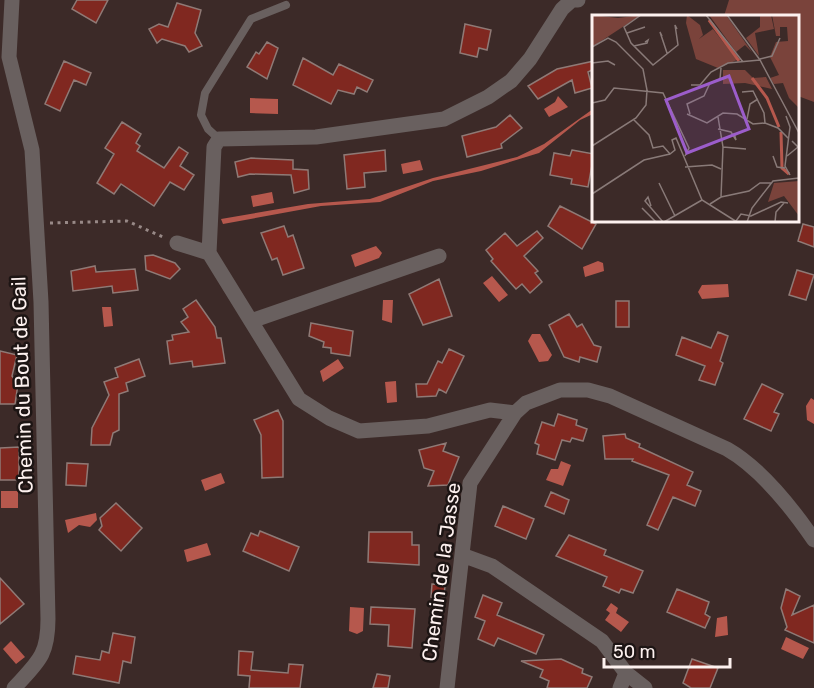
<svg xmlns="http://www.w3.org/2000/svg" width="814" height="688" viewBox="0 0 814 688" font-family="Rubik,sans-serif">
<style>
.green{fill:#7a433b}
.water{fill:#b6584d}
.building{fill:#802820;stroke:#8f7a76;stroke-width:1.5}
.lines{fill:none;stroke-linecap:round;stroke-linejoin:round}
.path{stroke:#988987;stroke-width:3;stroke-dasharray:3 4.5;stroke-linecap:butt}
.lane{stroke:#69605f;stroke-width:8}
.street{stroke:#69605f;stroke-width:15}
.labels{text-anchor:middle;dominant-baseline:central;stroke-width:5;stroke-linejoin:round;paint-order:stroke}
.street-label{font-size:20px;fill:#fdf1ef;stroke:#1d1514}
.inset-river{fill:none;stroke:#b6584d;stroke-width:3}
.inset-road{fill:none;stroke:#897a78;stroke-width:1.5}
.view{fill:#9c5dcb;fill-opacity:0.15;stroke:#9c5dcb;stroke-width:3}
.inset-edge{fill:none;stroke:#fdf1ef;stroke-width:3}
</style>
<rect width="100%" height="100%" fill="#3c2a28"/>
<path class="green" d="M 729,0 L 814,0 L 814,102 L 798,96 L 798,16 L 724,16 Z"/>
<path class="water" d="M 558,96 L 568,107 L 549,117 L 544,109 L 555,102 Z
M 250,98 L 278,99 L 278,114 L 250,113 Z
M 593,109 L 593,114 L 580,120 L 539,153 L 481,171 L 433,181 L 380,202 L 321,206 L 223,224 L 221,219 L 308,204 L 370,199 L 433,178 L 517,157 L 544,144 Z
M 420,160 L 423,170 L 403,174 L 401,164 Z
M 272,192 L 274,203 L 253,207 L 251,196 Z
M 376,246 L 382,253 L 379,258 L 355,267 L 351,255 Z
M 598,261 L 603,263 L 604,271 L 585,277 L 583,267 Z
M 492,276 L 508,295 L 499,302 L 483,283 Z
M 728,284 L 729,297 L 702,299 L 698,292 L 702,285 Z
M 383,300 L 393,300 L 392,323 L 382,320 Z
M 102,307 L 111,307 L 113,326 L 104,327 Z
M 532,334 L 540,334 L 552,355 L 548,361 L 539,362 L 528,341 Z
M 338,359 L 344,368 L 323,382 L 320,371 Z
M 396,381 L 397,402 L 387,403 L 385,382 Z
M 811,398 L 814,400 L 814,424 L 807,420 L 806,406 Z
M 561,461 L 571,465 L 563,486 L 546,480 L 551,469 L 558,469 Z
M 221,473 L 225,483 L 205,491 L 201,480 Z
M 1,491 L 18,491 L 18,508 L 1,508 Z
M 96,513 L 97,520 L 90,527 L 79,525 L 68,533 L 65,520 Z
M 207,543 L 211,555 L 187,562 L 184,550 Z
M 611,603 L 618,608 L 616,613 L 629,622 L 621,632 L 605,620 L 610,613 L 606,610 Z
M 350,607 L 364,608 L 363,631 L 357,634 L 349,631 Z
M 727,616 L 728,635 L 715,637 L 717,618 Z
M 786,637 L 809,648 L 803,659 L 781,649 Z
M 11,641 L 25,657 L 16,664 L 3,649 Z"/>
<path class="building" d="M 77,0 L 108,0 L 96,23 L 72,9 Z
M 177,3 L 201,10 L 195,33 L 202,46 L 189,52 L 185,46 L 162,39 L 157,43 L 149,29 L 159,24 L 168,27 Z
M 465,24 L 491,30 L 487,50 L 479,48 L 477,57 L 460,53 Z
M 267,42 L 278,48 L 267,79 L 247,67 L 256,52 L 259,54 Z
M 303,58 L 333,75 L 339,64 L 373,80 L 367,92 L 357,87 L 354,94 L 338,90 L 331,104 L 293,85 Z
M 64,61 L 91,73 L 86,85 L 74,80 L 60,111 L 45,104 Z
M 594,61 L 594,69 L 588,72 L 592,88 L 575,93 L 572,80 L 538,99 L 528,86 L 557,69 Z
M 510,115 L 522,128 L 501,144 L 502,148 L 467,157 L 462,136 L 496,127 Z
M 122,122 L 141,134 L 136,143 L 140,146 L 137,151 L 164,168 L 179,147 L 188,153 L 180,166 L 194,175 L 184,190 L 170,182 L 154,206 L 121,184 L 114,194 L 97,183 L 114,154 L 105,148 Z
M 385,150 L 386,171 L 364,173 L 365,187 L 347,189 L 344,155 Z
M 572,150 L 594,154 L 588,187 L 571,184 L 572,179 L 550,175 L 554,153 L 570,156 Z
M 251,158 L 293,160 L 293,169 L 308,170 L 309,189 L 294,193 L 291,175 L 250,174 L 238,177 L 235,162 Z
M 560,206 L 596,224 L 582,249 L 548,226 Z
M 803,224 L 814,227 L 814,247 L 798,241 Z
M 284,226 L 288,237 L 293,235 L 304,268 L 283,275 L 277,258 L 272,260 L 261,233 Z
M 537,231 L 543,238 L 524,256 L 538,271 L 535,273 L 542,282 L 530,293 L 522,284 L 516,289 L 491,261 L 493,259 L 486,250 L 505,233 L 517,246 Z
M 153,255 L 175,263 L 180,269 L 170,279 L 146,270 L 145,256 Z
M 95,266 L 96,272 L 135,269 L 138,290 L 113,293 L 112,286 L 73,291 L 71,271 Z
M 797,270 L 814,275 L 806,300 L 789,295 Z
M 439,279 L 452,316 L 423,325 L 409,294 Z
M 196,300 L 215,327 L 217,338 L 221,338 L 225,363 L 193,367 L 192,361 L 170,364 L 167,341 L 173,340 L 172,335 L 189,332 L 181,322 L 188,317 L 183,309 Z
M 616,301 L 629,301 L 629,327 L 616,327 Z
M 569,314 L 577,327 L 582,324 L 594,345 L 601,347 L 597,362 L 580,357 L 579,362 L 564,357 L 549,325 Z
M 311,323 L 353,331 L 350,356 L 331,353 L 331,348 L 323,347 L 324,342 L 309,336 Z
M 718,332 L 728,336 L 720,361 L 723,363 L 715,385 L 699,380 L 705,366 L 676,355 L 682,337 L 711,348 Z
M 449,349 L 464,356 L 446,393 L 439,389 L 436,396 L 417,397 L 416,384 L 427,384 L 438,361 L 442,363 Z
M 0,351 L 17,355 L 12,376 L 18,384 L 15,404 L 0,404 Z
M 139,359 L 145,376 L 126,383 L 128,391 L 119,394 L 119,430 L 113,433 L 110,445 L 91,445 L 92,428 L 109,395 L 104,382 L 118,377 L 115,368 Z
M 762,384 L 783,394 L 774,412 L 779,414 L 771,431 L 744,419 Z
M 278,410 L 283,421 L 283,477 L 262,478 L 261,435 L 254,420 Z
M 558,414 L 577,420 L 576,425 L 587,429 L 583,441 L 572,438 L 570,442 L 562,440 L 555,460 L 537,454 L 539,445 L 535,443 L 542,422 L 554,426 Z
M 625,434 L 626,438 L 640,444 L 639,447 L 693,472 L 687,485 L 701,491 L 695,506 L 673,497 L 658,530 L 647,525 L 669,475 L 632,461 L 633,459 L 605,459 L 603,436 Z
M 446,443 L 443,451 L 459,457 L 448,485 L 428,486 L 434,471 L 424,468 L 419,450 Z
M 19,447 L 19,480 L 0,480 L 0,448 Z
M 67,463 L 88,464 L 86,486 L 66,485 Z
M 551,492 L 569,500 L 564,514 L 545,506 Z
M 116,503 L 142,528 L 121,551 L 99,530 L 102,526 L 100,518 Z
M 503,506 L 534,519 L 526,539 L 495,526 Z
M 260,531 L 299,547 L 289,571 L 243,551 L 251,533 L 258,536 Z
M 369,532 L 412,532 L 412,545 L 419,545 L 419,565 L 368,562 Z
M 569,535 L 606,550 L 604,555 L 643,571 L 633,593 L 621,589 L 619,593 L 603,586 L 607,577 L 556,556 Z
M 0,578 L 24,604 L 0,624 Z
M 432,584 L 445,585 L 444,598 L 431,597 Z
M 677,589 L 709,602 L 705,614 L 710,617 L 705,628 L 667,612 Z
M 786,589 L 800,596 L 792,615 L 814,605 L 814,643 L 785,630 L 787,627 L 781,608 Z
M 483,595 L 502,603 L 497,615 L 544,635 L 536,654 L 498,638 L 494,646 L 478,639 L 485,621 L 475,617 Z
M 371,607 L 415,609 L 412,648 L 388,646 L 389,625 L 370,624 Z
M 113,633 L 135,637 L 131,663 L 123,661 L 119,683 L 73,674 L 76,656 L 100,660 L 102,651 L 109,653 Z
M 239,651 L 253,652 L 251,670 L 288,673 L 289,664 L 303,665 L 300,688 L 249,688 L 250,676 L 238,675 Z
M 561,659 L 583,669 L 582,673 L 592,677 L 587,688 L 547,688 L 549,681 L 540,677 L 543,670 L 521,661 Z
M 692,659 L 718,668 L 710,688 L 691,688 L 683,683 Z
M 377,674 L 390,676 L 388,688 L 373,688 Z"/>
<g class="lines">
<path class="path" d="M 50,223 L 127,221 L 163,237"/>
<path class="lane" d="M 219,139 L 208,129 L 201,115 L 205,93 L 251,19 L 286,5"/>
<path class="street" d="M 12,0 L 9,57 L 32,150 L 41,302 L 48,619 C 48,656 38,662 14,688
M 177,243 L 209,253 L 299,399 L 329,418 L 359,431 L 428,426 L 490,410 L 515,413
M 209,253 L 214,147 L 219,139 L 316,137 L 444,119 L 488,97 L 511,81 L 530,59 L 562,9 L 572,0 L 578,0
M 251,321 L 439,256
M 462,555 L 492,566 L 602,641 L 626,673 L 645,688
M 447,688 L 470,483 L 515,413 L 526,403 L 560,390 L 588,390 L 610,396 L 727,449 C 762,469 792,508 814,540
M 620,688 L 626,673"/>
</g>
<g class="labels">
<g class="street-label">
<text transform="translate(22 385) rotate(-92)">Chemin du Bout de Gail</text>
<text transform="translate(441 572) rotate(-82)">Chemin de la Jasse</text>
</g>
</g>
<g transform="translate(592 15)">
<rect width="207" height="207" fill="#3c2a28"/>
<path d="M 0,0 L 26,3 L 49,0 L 0,32 ZM 95,0 L 108,10 L 111,20 L 107,24 L 121,14 L 145,45 L 126,53 L 104,44 L 94,8 ZM 117,0 L 134,0 L 160,37 L 153,30 L 144,37 ZM 168,0 L 179,0 L 182,14 L 163,18 L 167,41 L 154,23 L 168,12 ZM 180,0 L 206,0 L 207,93 L 197,83 L 191,68 L 182,69 L 178,63 L 187,60 L 178,42 L 184,27 L 196,26 L 195,12 L 188,12 L 188,21 L 184,21 ZM 131,55 L 153,55 L 161,63 L 174,62 L 180,74 L 153,68 L 131,69 ZM 207,166 L 207,201 L 192,181 L 176,187 L 182,168 Z" fill="#7a433b"/>
<path class="inset-river" d="M 117,5 L 147,46M 160,63 L 175,83 L 187,112M 189,117 L 190,153 L 197,159"/>
<path class="inset-road" d="M 49,0 L 32,12 L 39,28 L 61,50 L 86,30 L 83,10 L 85,14M 114,0 L 151,47M 135,0 L 168,45 L 207,118M 35,18 L 53,12M 70,21 L 68,17 L 75,38M 42,31 L 55,28 L 56,25 L 53,27M 0,32 L 16,23 L 24,27 L 51,54 L 55,75 L 54,90 L 44,103 L 0,131M 168,44 L 180,41 L 188,23M 0,48 L 16,46 L 23,50M 99,70 L 108,70 L 119,57 L 136,48 L 168,45M 150,77 L 161,76 L 172,98 L 173,108M 0,88 L 13,85 L 22,73 L 71,78 L 97,133 L 93,141M 95,99 L 115,108 L 131,98 L 145,99 L 161,109 L 173,108 L 186,113 L 197,124M 98,99 L 95,89 L 112,81 L 118,68 L 128,64 L 129,53M 194,101 L 198,112 L 193,151 L 198,160M 126,102 L 131,132 L 129,182M 41,104 L 57,120 L 61,133 L 71,131 L 78,139 L 83,135 L 80,125 L 84,123 L 110,185 L 145,207M 155,104 L 158,89 L 166,84M 126,114 L 139,117 L 144,125 L 142,118M 131,132 L 154,134M 181,141 L 185,152 L 193,153M 195,141 L 206,132 L 200,126M 93,152 L 120,150 L 129,154M 67,168 L 83,201M 0,179 L 52,145 L 78,139M 118,189 L 129,182 L 157,176 L 168,168 L 179,168M 59,191 L 56,182 L 53,186 L 71,207M 50,193 L 64,207M 144,206 L 149,199 L 159,201 L 189,187 L 196,188M 72,207 L 110,185M 155,207 L 160,193 L 181,166 L 207,163M 183,207 L 184,197 L 192,188"/>
<path class="view" d="M 137,61 L 157,114 L 95,138 L 74,85 Z"/>
<rect width="207" height="207" class="inset-edge"/>
</g>
<path d="M604 658v9h126v-9" fill="none" stroke="#fdf1ef" stroke-width="3"/>
<text x="613" y="658" font-size="18" fill="#fdf1ef" stroke="#1d1514" stroke-width="4.5" paint-order="stroke">50 m</text>
</svg>
